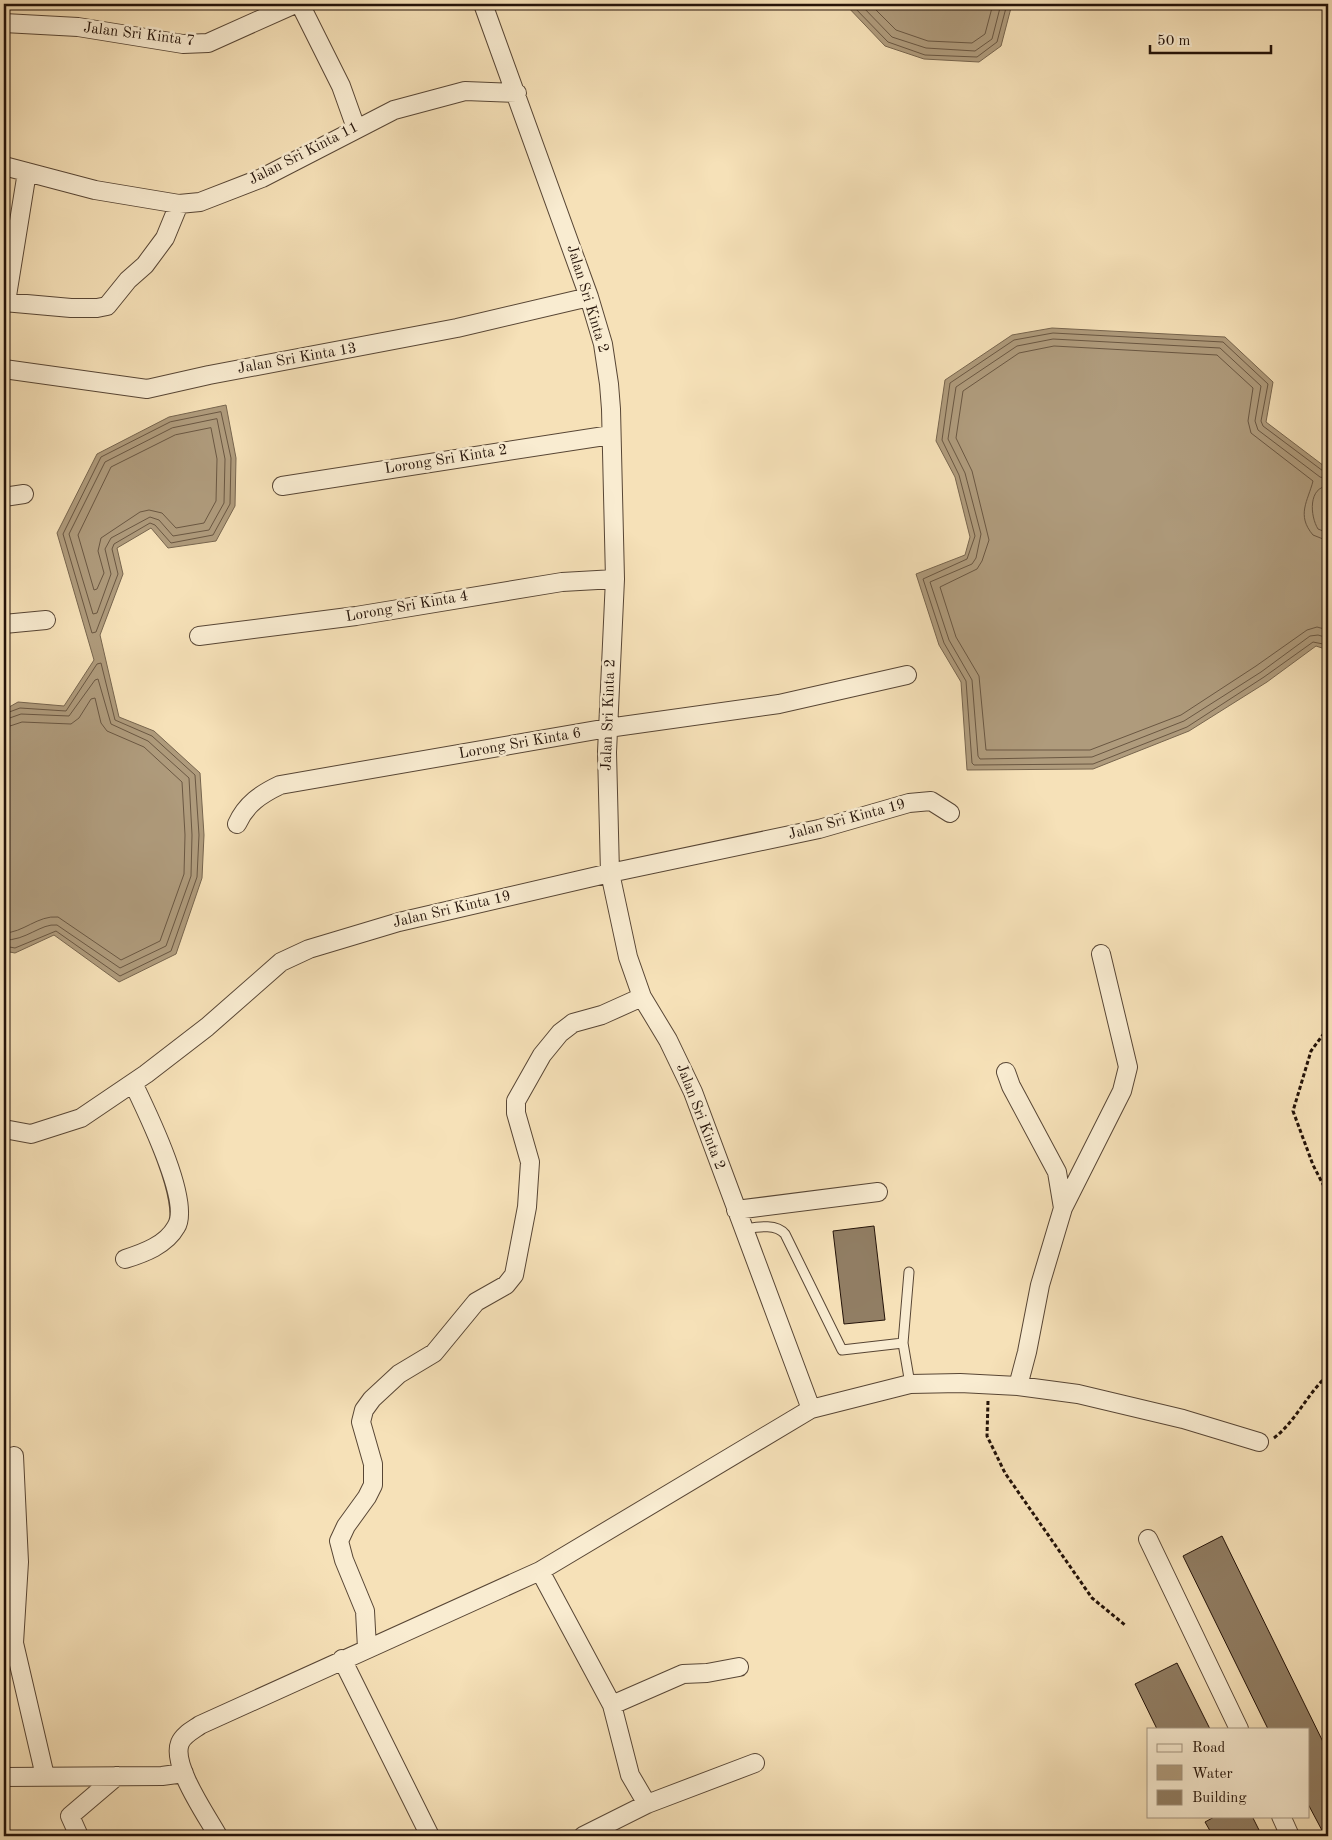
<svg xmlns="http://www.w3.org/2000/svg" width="1332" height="1840" viewBox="0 0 1332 1840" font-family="'Old Standard TT',serif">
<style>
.water{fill:#af9b7c;stroke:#77654e}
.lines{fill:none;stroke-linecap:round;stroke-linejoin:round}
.shore{stroke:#6a5742;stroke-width:1}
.building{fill:#917e64;stroke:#241309}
.lane-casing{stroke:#584635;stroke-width:11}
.street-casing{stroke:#584635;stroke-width:20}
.path{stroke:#241309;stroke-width:3;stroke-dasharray:4 2.5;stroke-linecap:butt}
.lane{stroke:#f9ecd1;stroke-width:9}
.street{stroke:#f9ecd1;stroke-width:18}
.labels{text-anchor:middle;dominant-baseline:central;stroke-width:5;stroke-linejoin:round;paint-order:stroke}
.street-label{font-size:15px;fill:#241309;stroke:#f9ecd1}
</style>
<rect width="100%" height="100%" fill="#f6e1b8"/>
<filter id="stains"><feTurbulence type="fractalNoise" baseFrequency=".004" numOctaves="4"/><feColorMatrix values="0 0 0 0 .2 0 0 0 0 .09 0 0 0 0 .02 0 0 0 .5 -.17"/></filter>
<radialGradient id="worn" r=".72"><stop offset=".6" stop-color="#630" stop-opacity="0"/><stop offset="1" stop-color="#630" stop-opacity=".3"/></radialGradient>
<path class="water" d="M 845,4 L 1012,4 L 1001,46 L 979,62 L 924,59 L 885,46 Z
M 1052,328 L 1225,337 L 1273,382 L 1266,422 L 1328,469 L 1328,487 L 1323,513 L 1328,527 L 1328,650 L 1316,646 L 1267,682 L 1189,731 L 1093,769 L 967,770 L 961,682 L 939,645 L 916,574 L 965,555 L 970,537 L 955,477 L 936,441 L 945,380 L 1012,335 Z
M 226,405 L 236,458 L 235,506 L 216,541 L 168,548 L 151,528 L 117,548 L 123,574 L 100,635 L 119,717 L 154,731 L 200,773 L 204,835 L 202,878 L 176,954 L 119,982 L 54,935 L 15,953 L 4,951 L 4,710 L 18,702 L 64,706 L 94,660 L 57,533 L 97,454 L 169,417 Z"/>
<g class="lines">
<path class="shore" d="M 851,4 L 888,42 L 925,55 L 977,57 L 997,42 L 1007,4
M 860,4 L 892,37 L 926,48 L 975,51 L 992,39 L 1001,4
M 870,4 L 896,30 L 928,41 L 972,43 L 985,34 L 993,4
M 221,412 L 231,458 L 230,504 L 213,535 L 171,543 L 155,525 L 150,523 L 114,544 L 112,549 L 118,574 L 96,632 L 92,633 L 63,534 L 101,457 L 170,422 Z
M 217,419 L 225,459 L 224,503 L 209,530 L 173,536 L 159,520 L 150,517 L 111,538 L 105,549 L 111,574 L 97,613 L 93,614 L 69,534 L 105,462 L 172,428 Z
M 211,428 L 217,459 L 216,501 L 204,523 L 176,528 L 162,513 L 149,510 L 140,512 L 101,538 L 98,551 L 104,573 L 97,589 L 94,590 L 78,535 L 111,467 L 175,435 Z
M 1328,472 L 1323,471 L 1263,426 L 1261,421 L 1268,384 L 1223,342 L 1053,333 L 1014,340 L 950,383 L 942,440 L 959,475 L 975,536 L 967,559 L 923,579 L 944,643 L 966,681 L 972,763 L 974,765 L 1093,764 L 1187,727 L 1264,677 L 1313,642 L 1328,645
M 1328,479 L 1320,477 L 1258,430 L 1255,421 L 1261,386 L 1220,348 L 1053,339 L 1017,346 L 956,387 L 948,439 L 965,473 L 981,534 L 976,558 L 972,564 L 930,582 L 949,640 L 972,680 L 978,756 L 980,759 L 1092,757 L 1184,721 L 1261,672 L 1310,636 L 1318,635 L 1328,638
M 1328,486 C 1308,487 1310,516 1318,529 L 1328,533
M 1328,541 L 1313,535 C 1296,515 1308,501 1313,481 L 1251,433 L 1248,421 L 1253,388 L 1217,355 L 1054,346 L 1019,353 L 963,391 L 956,438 L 972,471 L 989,540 L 982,561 L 977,569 L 940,587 L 956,637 L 979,676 L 986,750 L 1090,750 L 1181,715 L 1256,666 L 1307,630 L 1317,627 L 1328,630
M 4,714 L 20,708 L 66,711 L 97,664 L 101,663 L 115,720 L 152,736 L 195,775 L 199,835 L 197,877 L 171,951 L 120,976 L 56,931 L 15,948 L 4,946
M 4,720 L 21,714 L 69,716 L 95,680 L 98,679 L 111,724 L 148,741 L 189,778 L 192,835 L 191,876 L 166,946 L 120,968 L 57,925 C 41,923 26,941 4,940
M 4,728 L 22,722 L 71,724 L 79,718 L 91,699 L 95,698 L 101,723 L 107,731 L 144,747 L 182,782 L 185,835 L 184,874 L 160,941 L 121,960 L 58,917 C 38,915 23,933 4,933"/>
</g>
<path class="building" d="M 874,1226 L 885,1320 L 844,1324 L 833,1231 Z
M 1222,1536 L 1328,1752 L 1328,1836 L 1325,1836 L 1308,1804 L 1308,1729 L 1268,1729 L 1183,1556 Z
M 1177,1663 L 1210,1729 L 1157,1729 L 1135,1684 Z
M 1216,1816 L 1252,1816 L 1262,1836 L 1213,1836 L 1205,1822 Z"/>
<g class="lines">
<g class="lane-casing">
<path id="lane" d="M 744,1229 C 757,1227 776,1223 785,1234 L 842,1350 L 903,1343 L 909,1272
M 903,1343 L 910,1384"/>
</g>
<g class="street-casing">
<path id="street" d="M 300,4 L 341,86 L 356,128
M 483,4 L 589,297 L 603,344 L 609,384 L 611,409 L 615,579 L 607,752 L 610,873 L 628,957 L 642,997 L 668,1040 L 693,1092 L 811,1409
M 4,23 L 78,27 L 183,44 L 208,43 L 295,4
M 4,166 L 95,190 L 179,204 L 200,202 L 262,178 L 394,110 L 465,91 L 517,93
M 4,302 L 71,308 L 97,308 L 107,306 L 128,280 L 145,265 L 165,238 L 179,204
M 6,302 L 27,172
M 4,369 L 147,389 L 209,375 L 457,328 L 589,297
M 282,486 L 611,435
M 4,497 L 24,494
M 4,624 L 46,620
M 199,636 L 356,616 L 562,582 L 615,579
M 237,824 C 246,804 261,794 280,785 L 608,728 L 779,704 L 907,675
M 4,1129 L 31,1134 L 81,1118 L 146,1074 L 207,1027 L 281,962 L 309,949 L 399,922 L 610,873 L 819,829 L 909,803 L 931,801 L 950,813
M 1063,1208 L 1122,1091 L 1128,1067 L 1101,954
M 736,1210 L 878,1192
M 125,1259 C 144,1253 166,1245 176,1227 C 192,1203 145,1108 133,1083
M 1018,1386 L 1078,1394 L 1183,1419 L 1259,1442
M 14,1456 L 19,1562 L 14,1643 L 45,1776
M 1148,1539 L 1239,1729
M 540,1571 L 612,1705 L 630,1775 L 647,1804 L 755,1763
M 367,1648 L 365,1611 L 344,1560 L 339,1541 L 346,1526 L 367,1497 L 373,1485 L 373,1464 L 361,1422 L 364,1410 L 372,1399 L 399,1374 L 434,1353 L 476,1302 L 506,1285 L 514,1275 L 527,1207 L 530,1162 L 516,1113 L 516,1101 L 542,1055 L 560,1033 L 573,1023 L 602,1015 L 642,997
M 342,1659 L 430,1836
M 612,1705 L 683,1674 L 707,1673 L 739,1667
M 4,1777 L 162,1776 L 184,1773
M 1281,1816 L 1290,1836
M 79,1836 L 70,1816 L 117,1776
M 218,1836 C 207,1816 171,1765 180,1743 C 183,1735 193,1730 200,1725 L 540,1571 L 811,1409 L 910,1384 L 960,1383 L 1018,1386 L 1027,1352 L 1040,1285 L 1063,1208 L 1057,1172 L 1011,1086 L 1006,1072
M 583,1836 L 647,1804"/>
</g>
<path class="path" d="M 1328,1028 L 1311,1051 L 1293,1111 L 1313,1165 L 1328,1194
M 988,1401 L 987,1436 L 1005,1473 L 1092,1598 L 1125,1625
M 1274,1438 C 1296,1421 1307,1394 1328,1375"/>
<use href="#lane" class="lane"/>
<use href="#street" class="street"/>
</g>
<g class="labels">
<g class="street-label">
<text transform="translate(139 35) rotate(7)">Jalan Sri Kinta 7</text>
<text transform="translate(304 154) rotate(-27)">Jalan Sri Kinta 11</text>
<text transform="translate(587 299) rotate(73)">Jalan Sri Kinta 2</text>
<text transform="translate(297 359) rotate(-10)">Jalan Sri Kinta 13</text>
<text transform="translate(446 460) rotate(-9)">Lorong Sri Kinta 2</text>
<text transform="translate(407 607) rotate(-10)">Lorong Sri Kinta 4</text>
<text transform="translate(609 715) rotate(-88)">Jalan Sri Kinta 2</text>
<text transform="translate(520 744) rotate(-10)">Lorong Sri Kinta 6</text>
<text transform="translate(847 820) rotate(-15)">Jalan Sri Kinta 19</text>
<text transform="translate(452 910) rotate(-13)">Jalan Sri Kinta 19</text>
<text transform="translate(700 1117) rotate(69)">Jalan Sri Kinta 2</text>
</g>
</g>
<rect width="1332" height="1840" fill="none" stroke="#f6e1b8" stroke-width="20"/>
<rect x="5" y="5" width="1322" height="1830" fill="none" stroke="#241309" stroke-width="2.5"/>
<rect x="10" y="10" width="1312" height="1820" fill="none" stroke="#241309"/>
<rect x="1147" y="1728" width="162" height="90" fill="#f9ecd1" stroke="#a49581"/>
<rect x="1157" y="1744" width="25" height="8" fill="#f9ecd1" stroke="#a49581"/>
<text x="1192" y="1752" font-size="15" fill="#241309">Road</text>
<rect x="1157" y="1765" width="25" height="15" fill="#af9b7c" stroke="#a49581"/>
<text x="1192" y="1778" font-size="15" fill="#241309">Water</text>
<rect x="1157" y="1790" width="25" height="15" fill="#917e64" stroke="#a49581"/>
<text x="1192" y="1802" font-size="15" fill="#241309">Building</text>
<path d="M1150 45v8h121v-8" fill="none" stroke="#241309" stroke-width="2.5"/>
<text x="1157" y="45" font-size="15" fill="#241309" stroke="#f9ecd1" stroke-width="4" paint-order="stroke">50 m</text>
<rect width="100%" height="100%" filter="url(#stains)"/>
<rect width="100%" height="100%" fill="url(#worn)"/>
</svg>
